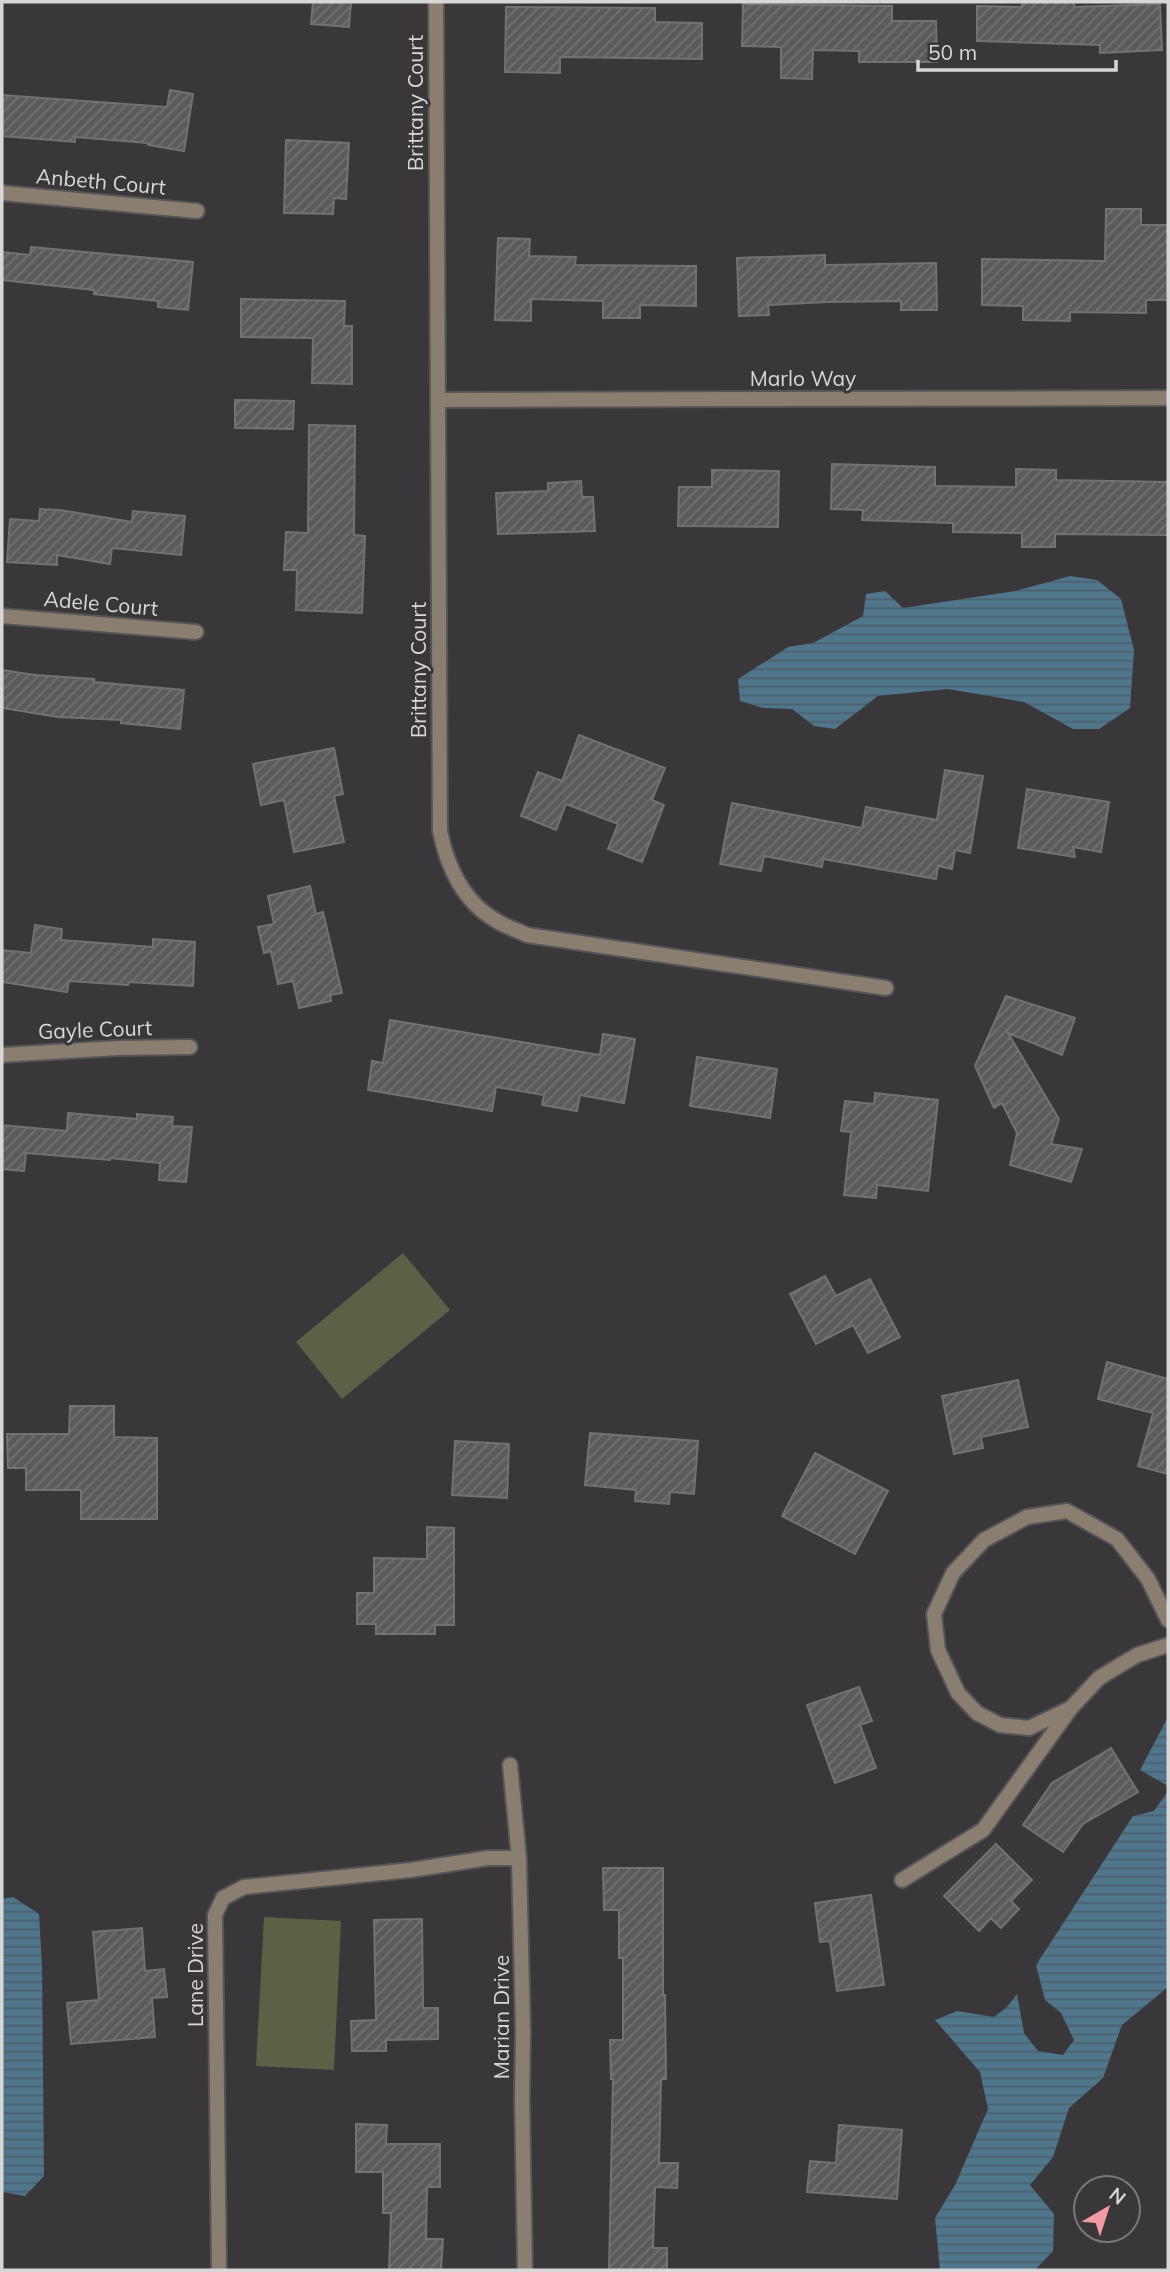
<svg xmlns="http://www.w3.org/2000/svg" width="1170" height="2272" viewBox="0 0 1170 2272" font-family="Mulish,sans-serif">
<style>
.grass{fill:#5d6045}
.water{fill:url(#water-rules)}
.building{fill:url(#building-hatch);stroke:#737173;stroke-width:2}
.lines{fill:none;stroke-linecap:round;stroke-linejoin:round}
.service-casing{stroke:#565456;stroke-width:18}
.minor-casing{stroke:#565456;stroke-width:18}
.service{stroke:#897e70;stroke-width:14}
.minor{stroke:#897e70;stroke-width:14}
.labels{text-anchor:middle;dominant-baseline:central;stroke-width:6;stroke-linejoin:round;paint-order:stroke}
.street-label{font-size:21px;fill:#d8d7d8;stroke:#393739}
</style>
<defs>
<pattern id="water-rules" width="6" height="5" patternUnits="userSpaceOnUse" patternTransform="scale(1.75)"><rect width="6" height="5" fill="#50768b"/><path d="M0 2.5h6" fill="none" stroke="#4a606d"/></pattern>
<pattern id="building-hatch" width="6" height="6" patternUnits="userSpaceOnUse" patternTransform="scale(1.75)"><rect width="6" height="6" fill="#5d5a5d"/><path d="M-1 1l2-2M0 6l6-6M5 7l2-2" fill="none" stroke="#747174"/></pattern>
</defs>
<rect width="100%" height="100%" fill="#393739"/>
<path class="grass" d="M 403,1253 L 450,1310 L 342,1399 L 296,1342 Z
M 264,1917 L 341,1921 L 334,2070 L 256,2066 Z"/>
<path class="water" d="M 1070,576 L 1097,580 L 1121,599 L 1134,650 L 1130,708 L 1099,729 L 1073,729 L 1024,702 L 948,689 L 878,696 L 835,729 L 814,726 L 792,709 L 763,708 L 740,701 L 738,679 L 788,647 L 813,643 L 863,616 L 866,594 L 885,591 L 903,608 L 1015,591 Z
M 1168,1717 L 1168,1786 L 1140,1770 Z
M 1168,1791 L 1168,1987 L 1122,2025 L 1103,2078 L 1069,2108 L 1053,2157 L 1030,2185 L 1054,2214 L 1053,2251 L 1035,2270 L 940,2270 L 935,2218 L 955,2185 L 988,2109 L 980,2072 L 935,2020 L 957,2011 L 994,2017 L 1007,2007 L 1017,1994 L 1024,2033 L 1038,2051 L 1063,2055 L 1074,2040 L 1061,2013 L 1045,2000 L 1036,1965 L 1133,1816 L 1154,1811 Z
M 13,1897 L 39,1914 L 42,1966 L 44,2176 L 25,2196 L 2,2192 L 2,1899 Z"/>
<path class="building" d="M 313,2 L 351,2 L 349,27 L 311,24 Z
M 1022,2 L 1074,2 L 1074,7 L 1160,4 L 1162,50 L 1100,53 L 1100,45 L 977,41 L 977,6 L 1022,7 Z
M 743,4 L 892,6 L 892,21 L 936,21 L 937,62 L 859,62 L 859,51 L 813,50 L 812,79 L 781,78 L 781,47 L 742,46 Z
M 506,7 L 655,8 L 655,22 L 702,23 L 702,59 L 560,57 L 560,73 L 505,72 Z
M 170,90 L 193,94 L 184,151 L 148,145 L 148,143 L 75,137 L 75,142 L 2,136 L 2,95 L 167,107 Z
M 286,140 L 349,143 L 346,199 L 334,198 L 333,214 L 284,213 Z
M 1106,209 L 1141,209 L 1141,225 L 1168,225 L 1168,300 L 1146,300 L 1146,313 L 1070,312 L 1070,321 L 1023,320 L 1023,306 L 982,305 L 982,259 L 1105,261 Z
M 498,238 L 530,239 L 529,256 L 576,257 L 575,265 L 696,266 L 696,306 L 640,305 L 640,318 L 603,318 L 603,301 L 531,299 L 531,321 L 495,320 Z
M 31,247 L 193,262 L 188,310 L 158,307 L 158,301 L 94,294 L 94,290 L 2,280 L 2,252 L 30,255 Z
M 825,255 L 825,265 L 936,263 L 937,310 L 901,310 L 901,301 L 827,302 L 768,305 L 769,315 L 739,316 L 737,258 Z
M 241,299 L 345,301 L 344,326 L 352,326 L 352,384 L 312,383 L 313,338 L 241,337 Z
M 235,400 L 294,401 L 293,429 L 235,428 Z
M 309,425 L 355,426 L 354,535 L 365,536 L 362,613 L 296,610 L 297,570 L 284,570 L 286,532 L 308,533 Z
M 832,464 L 935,467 L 935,486 L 1016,487 L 1016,469 L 1056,470 L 1056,480 L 1168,482 L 1168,535 L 1055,534 L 1055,547 L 1022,547 L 1022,533 L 953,532 L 953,523 L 862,520 L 863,510 L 831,509 Z
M 712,470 L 779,471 L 778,527 L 678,526 L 679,487 L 712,487 Z
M 581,481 L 582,497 L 593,497 L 595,531 L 498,534 L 496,493 L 548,491 L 548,483 Z
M 40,509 L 60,510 L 132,522 L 133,511 L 185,516 L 181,555 L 112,548 L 110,564 L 57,555 L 57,565 L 7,562 L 10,519 L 39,521 Z
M 2,670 L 35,675 L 94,679 L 94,682 L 184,690 L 180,729 L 121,723 L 121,720 L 58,717 L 2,708 Z
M 579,735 L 665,768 L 652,800 L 664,805 L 642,862 L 608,849 L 618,824 L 566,804 L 556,830 L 521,816 L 538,772 L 562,781 Z
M 334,748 L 343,794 L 334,796 L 344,842 L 294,852 L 284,800 L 261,805 L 253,764 Z
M 945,770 L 983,776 L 970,853 L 955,850 L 952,869 L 938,866 L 936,879 L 823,859 L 822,867 L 764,856 L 761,871 L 720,864 L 732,803 L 862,828 L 866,807 L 937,820 Z
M 1027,789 L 1109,802 L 1101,852 L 1073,847 L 1075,857 L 1018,848 Z
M 310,886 L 316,914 L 323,912 L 342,993 L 330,995 L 331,1001 L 299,1008 L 293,981 L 278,984 L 271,951 L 264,953 L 258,927 L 274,924 L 268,896 Z
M 35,925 L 62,929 L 61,940 L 153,947 L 153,939 L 195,942 L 193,986 L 129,982 L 128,985 L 69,981 L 67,992 L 2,982 L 2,950 L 31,953 Z
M 1006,996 L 1075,1018 L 1062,1055 L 1008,1033 L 1059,1119 L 1051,1144 L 1082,1149 L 1071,1182 L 1010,1165 L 1017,1133 L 1002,1103 L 994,1108 L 975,1066 Z
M 390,1020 L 600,1055 L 603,1034 L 635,1039 L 624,1103 L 580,1095 L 577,1111 L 542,1105 L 544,1095 L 496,1087 L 492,1111 L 368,1090 L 372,1061 L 383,1063 Z
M 697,1057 L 777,1069 L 770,1118 L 690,1106 Z
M 875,1093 L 938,1100 L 928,1191 L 877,1185 L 876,1198 L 844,1195 L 851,1132 L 841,1131 L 845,1101 L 874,1104 Z
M 68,1113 L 137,1119 L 137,1114 L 173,1117 L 172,1126 L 192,1127 L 186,1182 L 159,1180 L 160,1163 L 110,1158 L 110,1160 L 26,1153 L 24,1171 L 2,1169 L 2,1125 L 67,1131 Z
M 825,1276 L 836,1296 L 870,1279 L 900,1337 L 868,1353 L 853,1325 L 816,1344 L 790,1294 Z
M 1107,1362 L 1168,1379 L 1168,1474 L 1138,1466 L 1153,1413 L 1098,1399 Z
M 1018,1380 L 1028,1427 L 981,1437 L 983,1448 L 954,1454 L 942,1396 Z
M 70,1406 L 114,1406 L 114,1437 L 157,1438 L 157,1519 L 81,1519 L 81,1490 L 26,1490 L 26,1468 L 8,1468 L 7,1434 L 69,1434 Z
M 590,1433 L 698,1441 L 694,1494 L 670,1492 L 669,1504 L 635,1501 L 636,1490 L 585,1485 Z
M 455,1441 L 509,1444 L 507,1498 L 452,1495 Z
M 815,1453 L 888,1491 L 855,1554 L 782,1516 Z
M 427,1527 L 454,1528 L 454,1625 L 435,1625 L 435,1634 L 376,1634 L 376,1624 L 357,1624 L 357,1593 L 374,1593 L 374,1558 L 427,1559 Z
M 859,1687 L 872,1721 L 860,1725 L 876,1768 L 835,1783 L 807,1705 Z
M 1111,1748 L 1138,1792 L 1083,1824 L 1063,1852 L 1023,1825 L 1052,1783 Z
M 996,1844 L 1032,1880 L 1011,1901 L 1019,1909 L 1001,1928 L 991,1918 L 979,1931 L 944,1896 Z
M 603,1868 L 663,1868 L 663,1995 L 665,1995 L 666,2079 L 661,2079 L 659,2163 L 678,2163 L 677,2188 L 655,2187 L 653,2248 L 667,2248 L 667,2270 L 609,2270 L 613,2079 L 611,2079 L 610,2040 L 623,2040 L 623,1958 L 619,1958 L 619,1910 L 604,1910 Z
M 871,1895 L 884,1985 L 837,1991 L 830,1941 L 820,1942 L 815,1903 Z
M 422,1919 L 423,2008 L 438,2008 L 438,2039 L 386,2040 L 386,2051 L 352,2051 L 351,2021 L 376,2020 L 374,1920 Z
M 142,1928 L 145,1971 L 164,1969 L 167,1997 L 152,1998 L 155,2037 L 71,2044 L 67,2003 L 99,2000 L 93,1932 Z
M 356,2124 L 387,2125 L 386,2144 L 440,2144 L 440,2187 L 427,2187 L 426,2239 L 443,2239 L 441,2270 L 389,2270 L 391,2213 L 383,2213 L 383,2172 L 356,2172 Z
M 839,2125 L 902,2130 L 897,2199 L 807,2192 L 810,2161 L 836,2163 Z"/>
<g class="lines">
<g class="service-casing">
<path id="service" d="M 902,1880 L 983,1830 L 1071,1708"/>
</g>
<g class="minor-casing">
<path id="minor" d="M 436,2 L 440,831 C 447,867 464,903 497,921 C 506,927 517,930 527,935 L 886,988
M 2,193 L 197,211
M 438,400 L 1168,398
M 2,616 L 196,632
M 2,1055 L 117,1048 L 190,1047
M 1168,1620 L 1148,1579 L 1117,1539 L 1067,1511 L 1027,1517 L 984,1540 L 953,1573 L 934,1614 L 938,1650 L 958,1693 L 977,1713 L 1000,1725 L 1029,1728 L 1071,1708 L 1099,1678 L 1137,1655 L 1168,1645
M 510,1765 L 519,1858 L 523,2032 L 522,2097 L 525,2270
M 219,2270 L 215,1915 L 223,1898 L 244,1887 L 411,1870 L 488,1858 L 519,1858"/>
</g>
<use href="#service" class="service"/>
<use href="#minor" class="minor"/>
</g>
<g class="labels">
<g class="street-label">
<text transform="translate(415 103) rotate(-90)">Brittany Court</text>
<text transform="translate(101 181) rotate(5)">Anbeth Court</text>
<text x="803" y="378">Marlo Way</text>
<text transform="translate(101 603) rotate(5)">Adele Court</text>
<text transform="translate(418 670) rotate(-90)">Brittany Court</text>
<text transform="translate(95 1029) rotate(-2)">Gayle Court</text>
<text transform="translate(195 1975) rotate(-90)">Lane Drive</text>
<text transform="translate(501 2017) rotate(-90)">Marian Drive</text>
</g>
</g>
<rect width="1170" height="2272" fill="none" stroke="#d8d7d8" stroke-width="7"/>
<g transform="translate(1107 2209) rotate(39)"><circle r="33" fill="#393739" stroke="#797779" stroke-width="2"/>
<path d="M0-5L12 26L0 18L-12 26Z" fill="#f49aa2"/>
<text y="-10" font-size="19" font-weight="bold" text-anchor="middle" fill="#d8d7d8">N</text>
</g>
<path d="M918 60v10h198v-10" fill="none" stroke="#d8d7d8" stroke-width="3.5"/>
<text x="928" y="60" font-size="21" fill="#d8d7d8" stroke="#393739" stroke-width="5" paint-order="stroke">50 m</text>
</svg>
